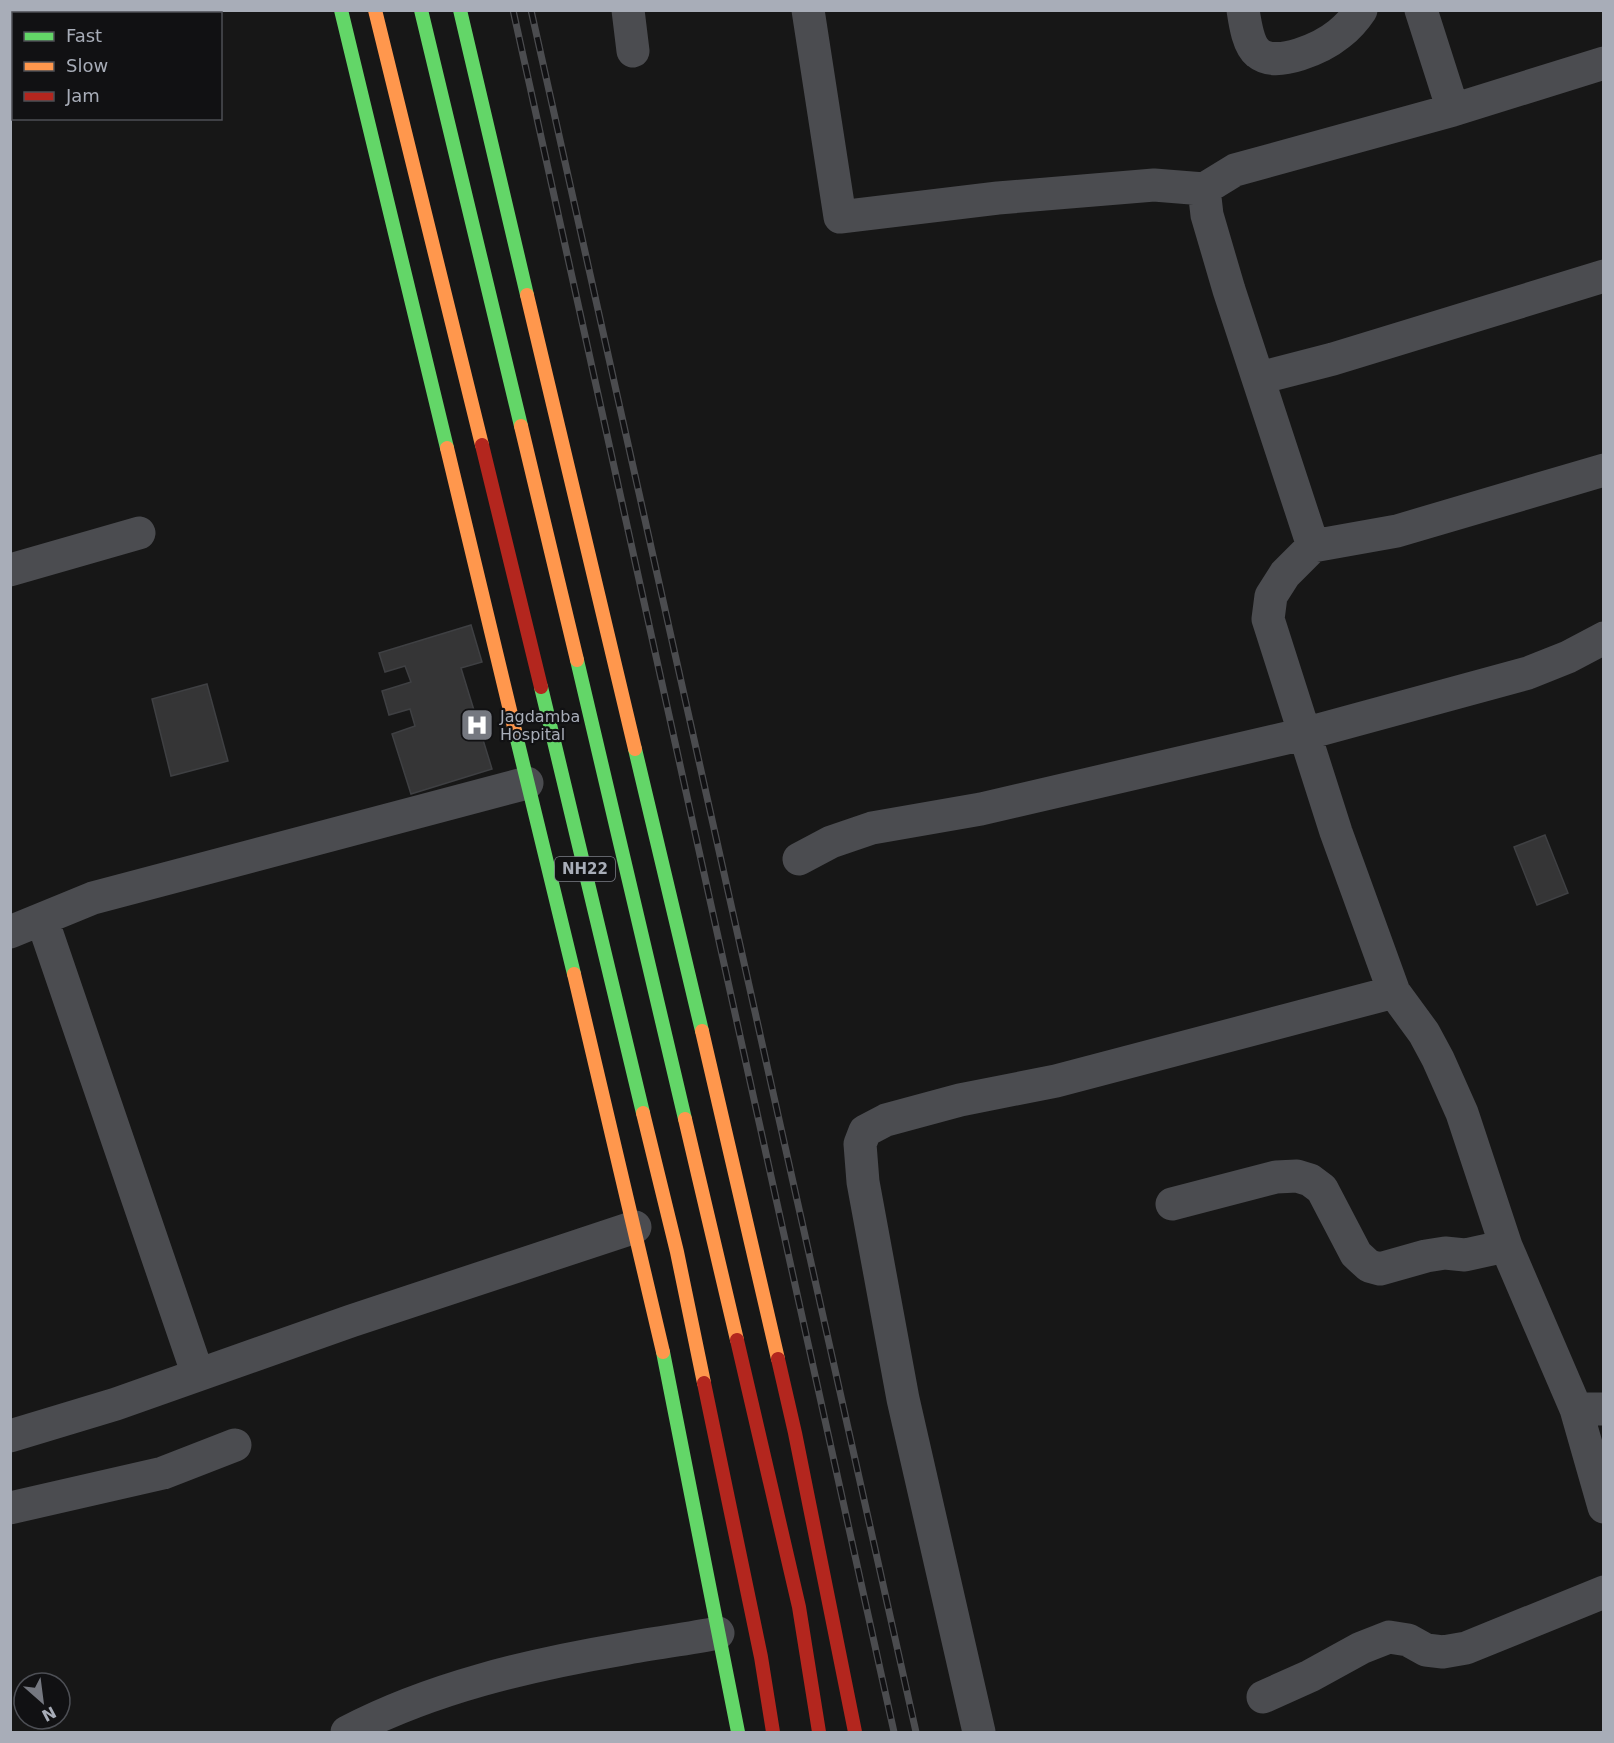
<svg xmlns="http://www.w3.org/2000/svg" width="1614" height="1743" viewBox="0 0 1614 1743" font-family="'DejaVu Sans',sans-serif">
<style>
.building{fill:#353536;stroke:#3f4043;stroke-width:1.5}
.lines{fill:none;stroke-linecap:round;stroke-linejoin:round}
.street{stroke:#4b4c50;stroke-width:33}
.fast{stroke:#63d668;stroke-width:14}
.slow{stroke:#ff974d;stroke-width:14}
.jam{stroke:#b3261e;stroke-width:14}
.rail-casing{stroke:#4b4c4f;stroke-width:7}
.rail{stroke:#111113;stroke-width:4.5;stroke-dasharray:14;stroke-linecap:butt}
.labels{text-anchor:middle;dominant-baseline:central;stroke-width:4.5;stroke-linejoin:round;paint-order:stroke}
.shield{fill:#111113;stroke:#7b7e86;stroke-width:1.5}
.shield-label{font-size:15px;font-weight:bold;fill:#a8adb8}
.poi-label{font-size:16px;fill:#a8adb8;stroke:#111113;text-anchor:start}
</style>
<rect width="100%" height="100%" fill="#171717"/>
<path class="building" d="M 471,625 L 482,662 L 461,668 L 492,769 L 411,794 L 392,734 L 415,726 L 410,709 L 389,715 L 382,691 L 411,682 L 405,666 L 385,672 L 379,653 Z
M 207,684 L 228,761 L 171,776 L 152,699 Z
M 1545,835 L 1568,893 L 1537,905 L 1514,847 Z"/>
<g class="lines">
<path class="street" d="M 628,10 L 633,51
M 808,10 L 840,217 L 998,198 L 1154,185 L 1204,189
M 1243,10 C 1245,23 1248,45 1258,53 C 1277,69 1323,47 1339,34 C 1348,27 1355,19 1361,10
M 1421,10 L 1453,110
M 1259,378 L 1333,359 L 1604,276
M 1313,546 L 1397,531 L 1604,470
M 10,570 L 139,533
M 799,859 L 831,842 L 872,828 L 981,809 L 1304,734 L 1528,673 L 1568,657 L 1604,638
M 42,919 L 198,1375
M 10,932 L 93,898 L 527,783
M 1172,1204 L 1276,1177 L 1297,1176 L 1310,1180 L 1322,1189 L 1356,1254 L 1369,1266 L 1380,1269 L 1426,1256 L 1445,1253 L 1465,1255 L 1506,1246
M 1576,1409 L 1506,1246 L 1462,1113 L 1438,1059 L 1424,1033 L 1394,992 L 1336,832 L 1268,619 L 1271,596 L 1285,574 L 1313,546 L 1229,290 L 1207,215 L 1204,189 L 1235,170 L 1453,110 L 1604,63
M 1604,1409 L 1576,1409 L 1604,1507
M 10,1436 L 116,1404 L 351,1321 L 635,1227
M 10,1508 L 163,1473 L 235,1445
M 1263,1697 L 1310,1676 L 1361,1648 L 1389,1637 L 1408,1640 L 1426,1650 L 1443,1652 L 1466,1648 L 1604,1592
M 347,1732 C 431,1688 529,1665 623,1649 C 655,1643 687,1639 718,1633
M 979,1732 L 903,1399 L 863,1182 L 860,1144 L 865,1131 L 886,1120 L 960,1100 L 1056,1081 L 1394,992"/>
<path class="fast" d="M 341,10 L 447,448
M 421,10 L 521,426
M 460,10 L 527,295
M 577,660 L 685,1119
M 541,687 L 643,1113
M 515,731 L 574,974
M 635,749 L 702,1031
M 663,1352 L 738,1732"/>
<path class="slow" d="M 375,10 L 482,445
M 527,295 L 635,749
M 521,426 L 577,660
M 447,448 L 515,731
M 574,974 L 663,1352
M 702,1031 L 778,1359
M 643,1113 L 677,1252 L 704,1383
M 685,1119 L 737,1340"/>
<path class="jam" d="M 482,445 L 541,687
M 737,1340 L 799,1607 L 819,1732
M 778,1359 L 795,1433 L 855,1732
M 704,1383 L 761,1657 L 773,1732"/>
<g class="rail-casing">
<path id="rail" d="M 513,10 L 894,1732
M 531,10 L 916,1732"/>
</g>
<use href="#rail" class="rail"/>
</g>
<defs>
<g id="hospital-square" transform="scale(1.725)"><rect x="-9" y="-9" width="18" height="18" rx="4" fill="#757880" stroke="#111113"/><path d="M-5-5h3v3.5h4V-5h3V5h-3V1.5h-4V5h-3Z" fill="#fff"/></g>
</defs>
<g fill-rule="evenodd">
<use href="#hospital-square" x="477" y="725"/>
</g>
<g class="labels">
<rect class="shield" x="555" y="857" width="60" height="24" rx="4.5"/>
<g class="shield-label">
<text x="585" y="869">NH22</text>
</g>
<g class="poi-label">
<text x="500" y="716">Jagdamba<tspan x="500" dy="18">Hospital</tspan></text>
</g>
</g>
<rect width="1614" height="1743" fill="none" stroke="#a8adb8" stroke-width="24"/>
<rect x="12" y="12" width="210" height="108" fill="#111113" stroke="#4d4f55" stroke-width="1.5"/>
<rect x="24" y="32" width="30" height="9" fill="#63d668" stroke="#4d4f55" stroke-width="1.5"/>
<text x="66" y="42" font-size="18" fill="#a8adb8">Fast</text>
<rect x="24" y="62" width="30" height="9" fill="#ff974d" stroke="#4d4f55" stroke-width="1.5"/>
<text x="66" y="72" font-size="18" fill="#a8adb8">Slow</text>
<rect x="24" y="92" width="30" height="9" fill="#b3261e" stroke="#4d4f55" stroke-width="1.5"/>
<text x="66" y="102" font-size="18" fill="#a8adb8">Jam</text>
<g transform="translate(42 1701) rotate(152)"><circle r="28" fill="#111113" stroke="#4d4f55" stroke-width="1.5"/>
<path d="M0-4.5L10 22L0 15L-10 22Z" fill="#757880"/>
<text y="-9" font-size="16" font-weight="bold" text-anchor="middle" fill="#a8adb8">N</text>
</g>
</svg>
